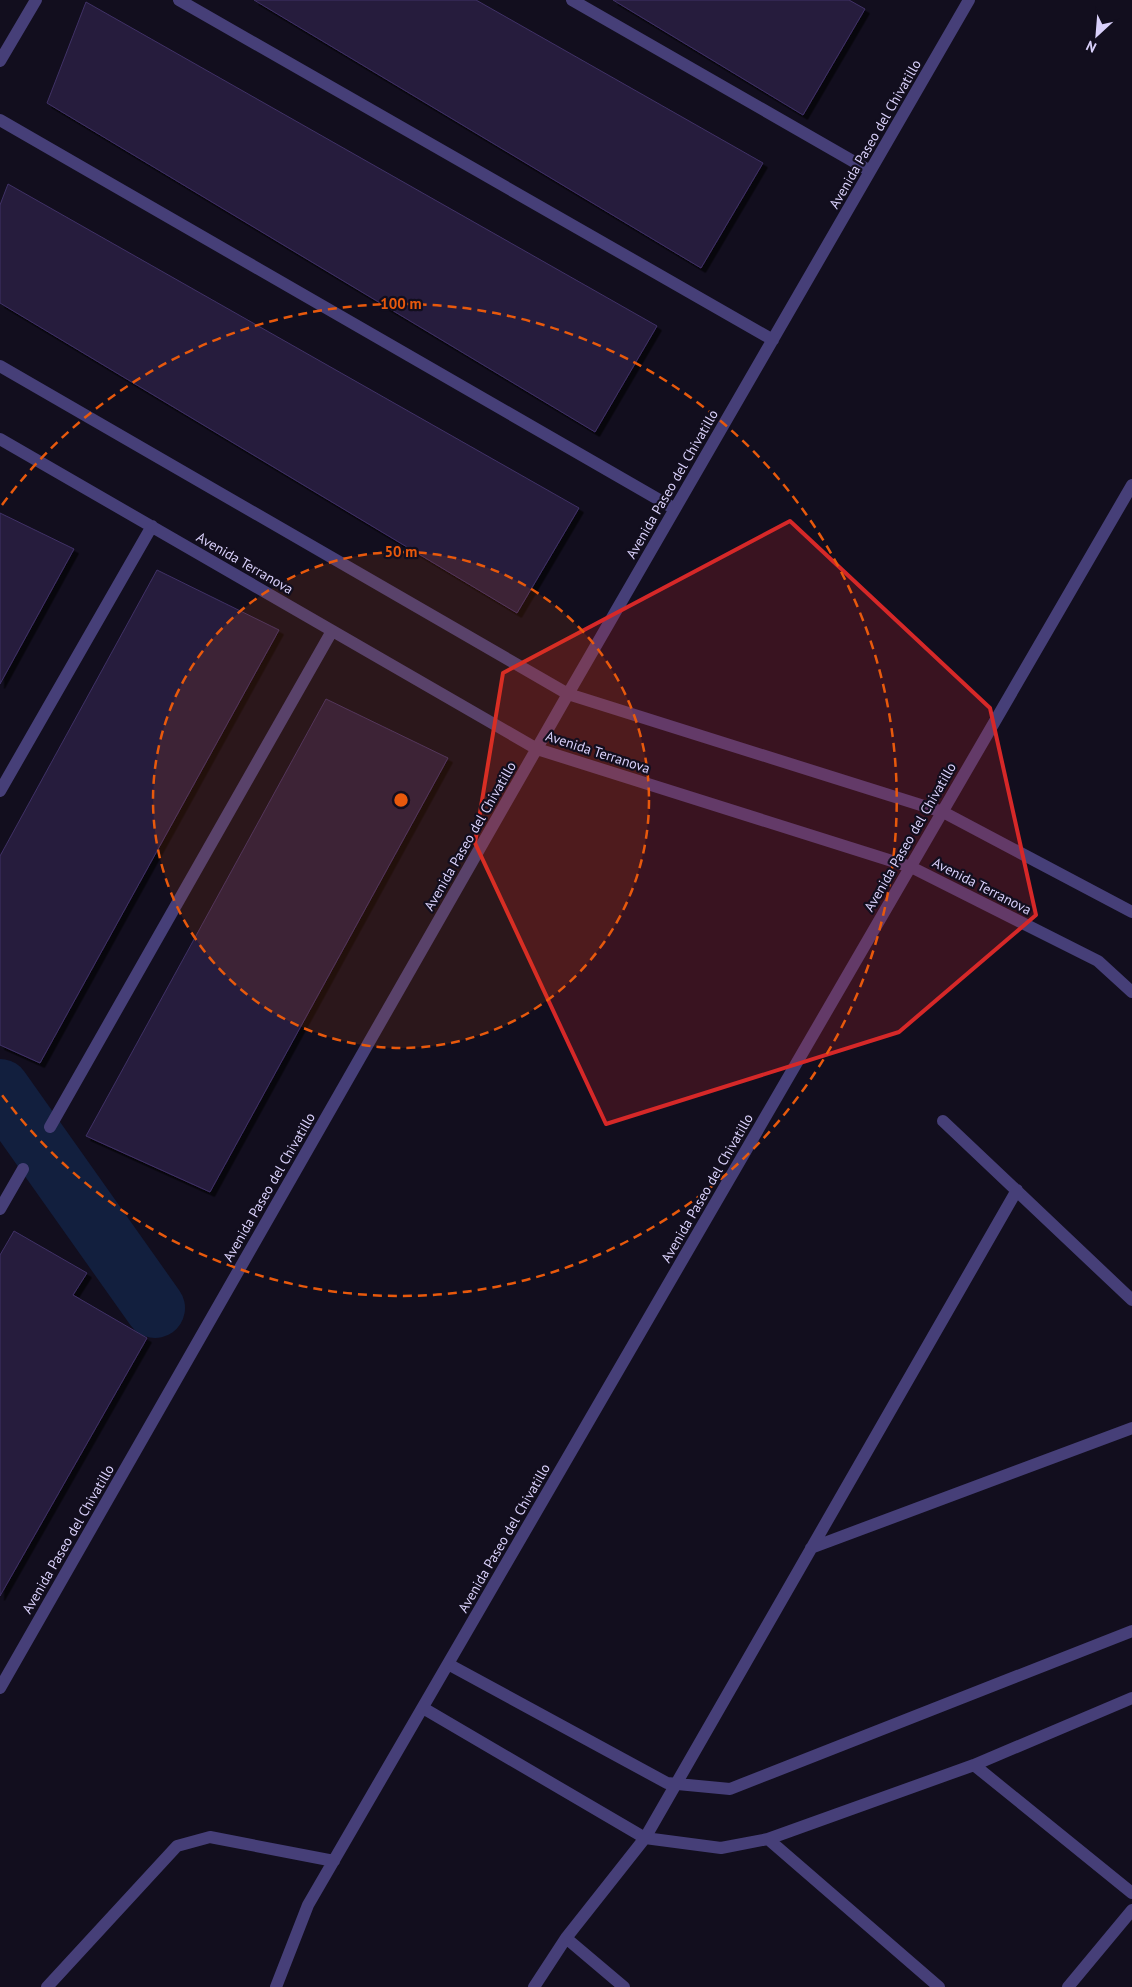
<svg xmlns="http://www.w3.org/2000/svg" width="1132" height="1987" viewBox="0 0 1132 1987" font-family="'PT Sans',sans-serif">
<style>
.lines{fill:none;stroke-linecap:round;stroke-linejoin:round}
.river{stroke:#121f3e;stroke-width:60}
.building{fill:#261d3d;stroke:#403166;filter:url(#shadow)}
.minor{stroke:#463f78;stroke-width:12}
.marked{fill:#d62828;fill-opacity:0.2;stroke:#d62828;stroke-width:4;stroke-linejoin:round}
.ring{fill:none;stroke:#e8590c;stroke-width:2.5;stroke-dasharray:9 6}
.labels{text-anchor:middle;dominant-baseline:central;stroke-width:4.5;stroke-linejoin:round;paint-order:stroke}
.street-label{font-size:14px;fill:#d9d0fa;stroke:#120e1e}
.centre{fill:#e8590c;stroke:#120e1e;stroke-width:2.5}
.ring-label{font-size:15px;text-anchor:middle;font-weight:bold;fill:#e8590c;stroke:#120e1e;stroke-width:4.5;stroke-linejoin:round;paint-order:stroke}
</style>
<defs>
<filter id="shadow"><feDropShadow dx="4.5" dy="4.5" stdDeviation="0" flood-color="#0009"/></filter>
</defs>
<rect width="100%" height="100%" fill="#120e1e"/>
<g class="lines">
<path class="river" d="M 0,1089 L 155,1308"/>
</g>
<path class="building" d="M 254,0 L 476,0 L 763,163 L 701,268 Z
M 613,0 L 849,0 L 865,9 L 803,115 Z
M 86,2 L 657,326 L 595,432 L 47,103 Z
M 8,184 L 579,508 L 517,613 L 0,303 L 0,205 Z
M 0,513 L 74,549 L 0,684 Z
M 157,570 L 279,630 L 40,1063 L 0,1045 L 0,856 Z
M 326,699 L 448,758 L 210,1192 L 86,1136 Z
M 14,1231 L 87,1273 L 73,1295 L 147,1338 L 0,1596 L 0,1255 Z"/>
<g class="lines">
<path class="minor" d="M 179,0 L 773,340
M 572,0 L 870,171
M 0,61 L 36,0
M 0,120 L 675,509
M 0,366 L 568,694 L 943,812 L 1132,912
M 0,439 L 537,749 L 911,867 L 1098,961 L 1132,992
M 0,791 L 152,526
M 943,1121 L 1132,1300
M 50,1127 L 332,631
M 0,1209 L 23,1169
M 811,1548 L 1132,1428
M 448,1664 L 667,1783 L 730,1789 L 1132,1631
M 0,1688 L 568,694 L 969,0
M 423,1708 L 645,1838 L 721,1848 L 768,1839 L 974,1765 L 1132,1698
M 974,1765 L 1132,1893
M 768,1839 L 939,1987
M 47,1987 L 177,1846 L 210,1837 L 334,1861
M 276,1987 L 308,1905 L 1132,485
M 534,1987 L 566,1938
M 624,1987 L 566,1938 L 645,1838 L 1017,1190
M 1068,1987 L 1132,1910"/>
</g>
<path class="marked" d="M 790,521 L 990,708 L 1036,915 L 899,1032 L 606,1124 L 475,843 L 503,673 Z"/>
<circle cx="401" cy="800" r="248" fill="#e8590c" fill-opacity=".12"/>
<g class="ring">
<circle cx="401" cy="800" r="248"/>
<path d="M2 505A496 496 0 1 1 2 1095"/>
</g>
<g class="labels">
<g class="street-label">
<text transform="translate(875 134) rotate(-60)">Avenida Paseo del Chivatillo</text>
<text transform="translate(672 484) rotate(-60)">Avenida Paseo del Chivatillo</text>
<text transform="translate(245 563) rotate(30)">Avenida Terranova</text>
<text transform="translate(598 752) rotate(18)">Avenida Terranova</text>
<text transform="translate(470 836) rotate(-60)">Avenida Paseo del Chivatillo</text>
<text transform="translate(910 837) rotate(-60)">Avenida Paseo del Chivatillo</text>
<text transform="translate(982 886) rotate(27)">Avenida Terranova</text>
<text transform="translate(269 1187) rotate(-60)">Avenida Paseo del Chivatillo</text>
<text transform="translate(707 1188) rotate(-60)">Avenida Paseo del Chivatillo</text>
<text transform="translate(504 1538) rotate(-60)">Avenida Paseo del Chivatillo</text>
<text transform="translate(68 1539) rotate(-60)">Avenida Paseo del Chivatillo</text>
</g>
</g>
<circle cx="401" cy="800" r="8" class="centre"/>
<g class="ring-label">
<text x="401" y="309">100 m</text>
<text x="401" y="557">50 m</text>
</g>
<g transform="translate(1097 35) rotate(206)" stroke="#120e1e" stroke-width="4" paint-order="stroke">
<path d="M0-4L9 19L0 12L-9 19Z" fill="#d9d0fa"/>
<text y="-8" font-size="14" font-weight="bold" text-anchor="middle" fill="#d9d0fa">N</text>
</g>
</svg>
